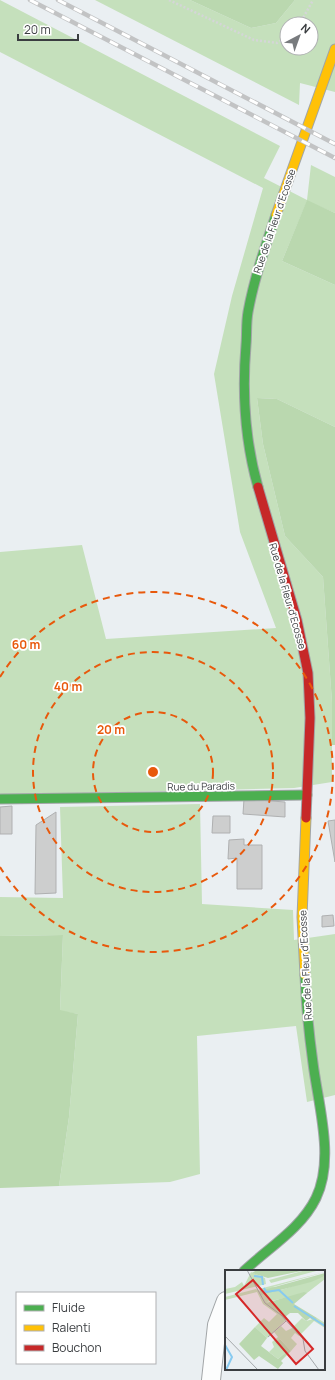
<svg xmlns="http://www.w3.org/2000/svg" width="335" height="1380" viewBox="0 0 335 1380" font-family="Manrope,sans-serif">
<style>
.green{fill:#c5e0bc;fill-rule:evenodd}
.forest{fill:#bad8af}
.building{fill:#cdcece;stroke:#afb0b1}
.lines{fill:none;stroke-linecap:round;stroke-linejoin:round}
.street-casing{stroke:#a1a5a7;stroke-width:20}
.fast-casing{stroke:#a1a5a7;stroke-width:11}
.slow-casing{stroke:#a1a5a7;stroke-width:11}
.jam-casing{stroke:#a1a5a7;stroke-width:11}
.path{stroke:#d4d6d7;stroke-width:2.5;stroke-dasharray:2 2;stroke-linecap:butt}
.street{stroke:#fcfdfd;stroke-width:18}
.fast{stroke:#4caf50;stroke-width:9}
.slow{stroke:#ffc107;stroke-width:9}
.jam{stroke:#c62828;stroke-width:9}
.rail-casing{stroke:#c2c3c4;stroke-width:4.5}
.rail{stroke:#fff;stroke-width:3;stroke-dasharray:9;stroke-linecap:butt}
.ring{fill:none;stroke:#e8590c;stroke-width:2;stroke-dasharray:7 5}
.labels{text-anchor:middle;dominant-baseline:central;stroke-width:3.5;stroke-linejoin:round;paint-order:stroke}
.street-label{font-size:10px;fill:#3a3d40;stroke:#fff}
.inset-river{fill:none;stroke:#87caf0;stroke-width:2}
.inset-road{fill:none;stroke:#a4a8ab;stroke-width:1}
.view{fill:#d62828;fill-opacity:0.15;stroke:#d62828;stroke-width:2}
.inset-edge{fill:none;stroke:#3a3d40;stroke-width:2}
.centre{fill:#e8590c;stroke:#fff;stroke-width:2}
.ring-label{font-size:12px;text-anchor:middle;font-weight:bold;fill:#e8590c;stroke:#fff;stroke-width:3.5;stroke-linejoin:round;paint-order:stroke}
</style>
<rect width="100%" height="100%" fill="#eaeff2"/>
<path class="green" d="M 0,0 L 280,146 L 264,178 L 307,200 L 311,165 L 335,177 L 335,213 L 307,201 L 282,261 L 335,285 L 335,427 L 277,399 L 257,398 L 263,444 L 285,536 L 323,577 L 332,702 L 332,782 L 294,788 L 0,795 L 0,552 L 82,545 L 106,639 L 276,628 L 240,532 L 214,374 L 232,296 L 263,188 L 0,52 Z
M 95,0 L 190,0 L 251,28 L 276,23 L 295,0 L 335,0 L 335,92 L 300,83 L 299,105 ZM 287,24 L 311,24 L 311,48 L 287,48 Z
M 200,804 L 202,904 L 293,910 L 294,940 L 335,934 L 335,1095 L 307,1102 L 296,1026 L 197,1036 L 200,1174 L 170,1182 L 59,1186 L 69,1117 L 78,1014 L 60,1011 L 63,935 L 0,936 L 0,897 L 63,898 L 60,807 Z"/>
<path class="forest" d="M 190,0 L 295,0 L 276,23 L 251,28 Z
M 307,200 L 335,213 L 335,285 L 282,261 Z
M 257,398 L 277,399 L 335,427 L 335,745 L 332,745 L 332,702 L 323,577 L 285,536 L 263,444 Z
M 63,935 L 60,1010 L 78,1014 L 69,1117 L 59,1186 L 0,1188 L 0,936 Z"/>
<path class="building" d="M 244,799 L 285,802 L 285,817 L 243,814 Z
M 12,806 L 12,834 L 0,834 L 0,807 Z
M 56,812 L 56,893 L 35,894 L 36,825 Z
M 213,816 L 230,816 L 230,833 L 212,833 Z
M 335,820 L 335,862 L 328,821 Z
M 244,839 L 244,845 L 262,845 L 262,889 L 237,889 L 237,858 L 228,859 L 229,840 Z
M 333,915 L 334,926 L 322,927 L 322,916 Z"/>
<g class="lines">
<g class="street-casing">
<path id="street" d="M 211,1380 L 217,1325 L 226,1301"/>
</g>
<g class="fast-casing">
<path id="fast" d="M 258,487 C 245,441 242,393 246,345 C 247,334 246,323 248,312 C 254,279 265,247 276,215
M 0,799 L 307,795
M 244,1271 C 268,1248 301,1229 316,1198 C 335,1159 318,1104 313,1063 C 309,1034 306,1005 305,975"/>
</g>
<g class="slow-casing">
<path id="slow" d="M 276,215 L 335,49
M 305,975 L 302,917 L 306,818"/>
</g>
<g class="jam-casing">
<path id="jam" d="M 258,487 L 297,620 L 308,673 L 310,718 L 306,818"/>
</g>
<path class="path" d="M 169,0 L 254,40 L 277,43 L 287,37
M 299,24 L 303,18 L 313,0"/>
<use href="#street" class="street"/>
<use href="#fast" class="fast"/>
<use href="#slow" class="slow"/>
<use href="#jam" class="jam"/>
<g class="rail-casing">
<path id="rail" d="M 30,0 L 335,158
M 58,0 L 335,144"/>
</g>
<use href="#rail" class="rail"/>
</g>
<g class="ring">
<circle cx="153" cy="772" r="60"/>
<circle cx="153" cy="772" r="120"/>
<path d="M0 677A180 180 0 1 1 0 867"/>
</g>
<g class="labels">
<g class="street-label">
<text transform="translate(274 221) rotate(-71)">Rue de la Fleur d'Ecosse</text>
<text transform="translate(288 596) rotate(74)">Rue de la Fleur d'Ecosse</text>
<text transform="translate(201 786) rotate(-1)">Rue du Paradis</text>
<text transform="translate(305 965) rotate(-93)">Rue de la Fleur d'Ecosse</text>
</g>
</g>
<g transform="translate(225 1270)">
<rect width="100" height="100" fill="#eaeff2"/>
<path d="M 81,0 L 95,0 L 46,13 L 44,10 ZM 26,2 L 40,8 L 41,14 L 0,24 L 0,19 L 10,17 L 17,12 L 19,16 ZM 100,2 L 48,17 L 56,20 L 100,6 L 100,9 L 82,23 L 42,32 L 62,49 L 42,68 L 30,57 L 39,48 L 44,52 L 52,44 L 38,34 L 32,22 L 0,30 L 0,27 L 31,19 L 35,21 L 34,19 ZM 77,48 L 81,51 L 92,48 L 100,53 L 100,58 L 89,51 L 74,66 L 70,63 L 66,68 L 72,74 L 66,81 L 55,69 L 54,75 L 60,83 L 53,89 L 44,82 L 49,77 L 47,72 L 53,67 L 49,62 L 56,56 L 61,61 L 67,58 Z" fill="#c5e0bc"/>
<path d="M 32,0 L 81,0 L 43,8 L 27,3 ZM 100,3 L 100,6 L 86,12 L 36,25 L 35,21 ZM 79,22 L 82,23 L 69,34 L 92,48 L 89,51 L 85,48 L 81,51 L 73,43 L 65,43 L 60,47 L 41,33 ZM 30,57 L 42,68 L 36,76 L 53,89 L 60,83 L 50,73 L 55,69 L 66,81 L 56,91 L 58,93 L 53,99 L 34,86 L 29,90 L 14,74 Z" fill="#bad8af"/>
<path class="inset-river" d="M 29,6 L 37,7 L 38,15M 39,18 L 41,22 L 54,20 L 68,33M 69,36 L 100,56M 0,75 L 7,87 L 1,100"/>
<path class="inset-road" d="M 22,0 L 40,33 L 56,45 L 78,69 L 80,81 L 94,100M 0,66 L 33,100M 43,67 L 61,51"/>
<path class="view" d="M 28,10 L 88,79 L 71,94 L 11,24 Z"/>
<rect width="100" height="100" class="inset-edge"/>
</g>
<circle cx="153" cy="772" r="6" class="centre"/>
<g class="ring-label">
<text x="26" y="649">60 m</text>
<text x="68" y="691">40 m</text>
<text x="111" y="734">20 m</text>
</g>
<rect x="16" y="1292" width="140" height="72" fill="#ffffff" stroke="#b0b1b3"/>
<rect x="24" y="1305" width="20" height="6" fill="#4caf50" stroke="#b0b1b3"/>
<text x="52" y="1312" font-size="12" fill="#3a3d40">Fluide</text>
<rect x="24" y="1325" width="20" height="6" fill="#ffc107" stroke="#b0b1b3"/>
<text x="52" y="1332" font-size="12" fill="#3a3d40">Ralenti</text>
<rect x="24" y="1345" width="20" height="6" fill="#c62828" stroke="#b0b1b3"/>
<text x="52" y="1352" font-size="12" fill="#3a3d40">Bouchon</text>
<g transform="translate(299 36) rotate(41)"><circle r="19" fill="#ffffff" stroke="#b0b1b3"/>
<path d="M0-3L7 15L0 10L-7 15Z" fill="#787b7e"/>
<text y="-6" font-size="11" font-weight="bold" text-anchor="middle" fill="#3a3d40">N</text>
</g>
<path d="M18 34v6h60v-6" fill="none" stroke="#3a3d40" stroke-width="2"/>
<text x="24" y="34" font-size="12" fill="#3a3d40" stroke="#ffffff" stroke-width="3" paint-order="stroke">20 m</text>
</svg>
